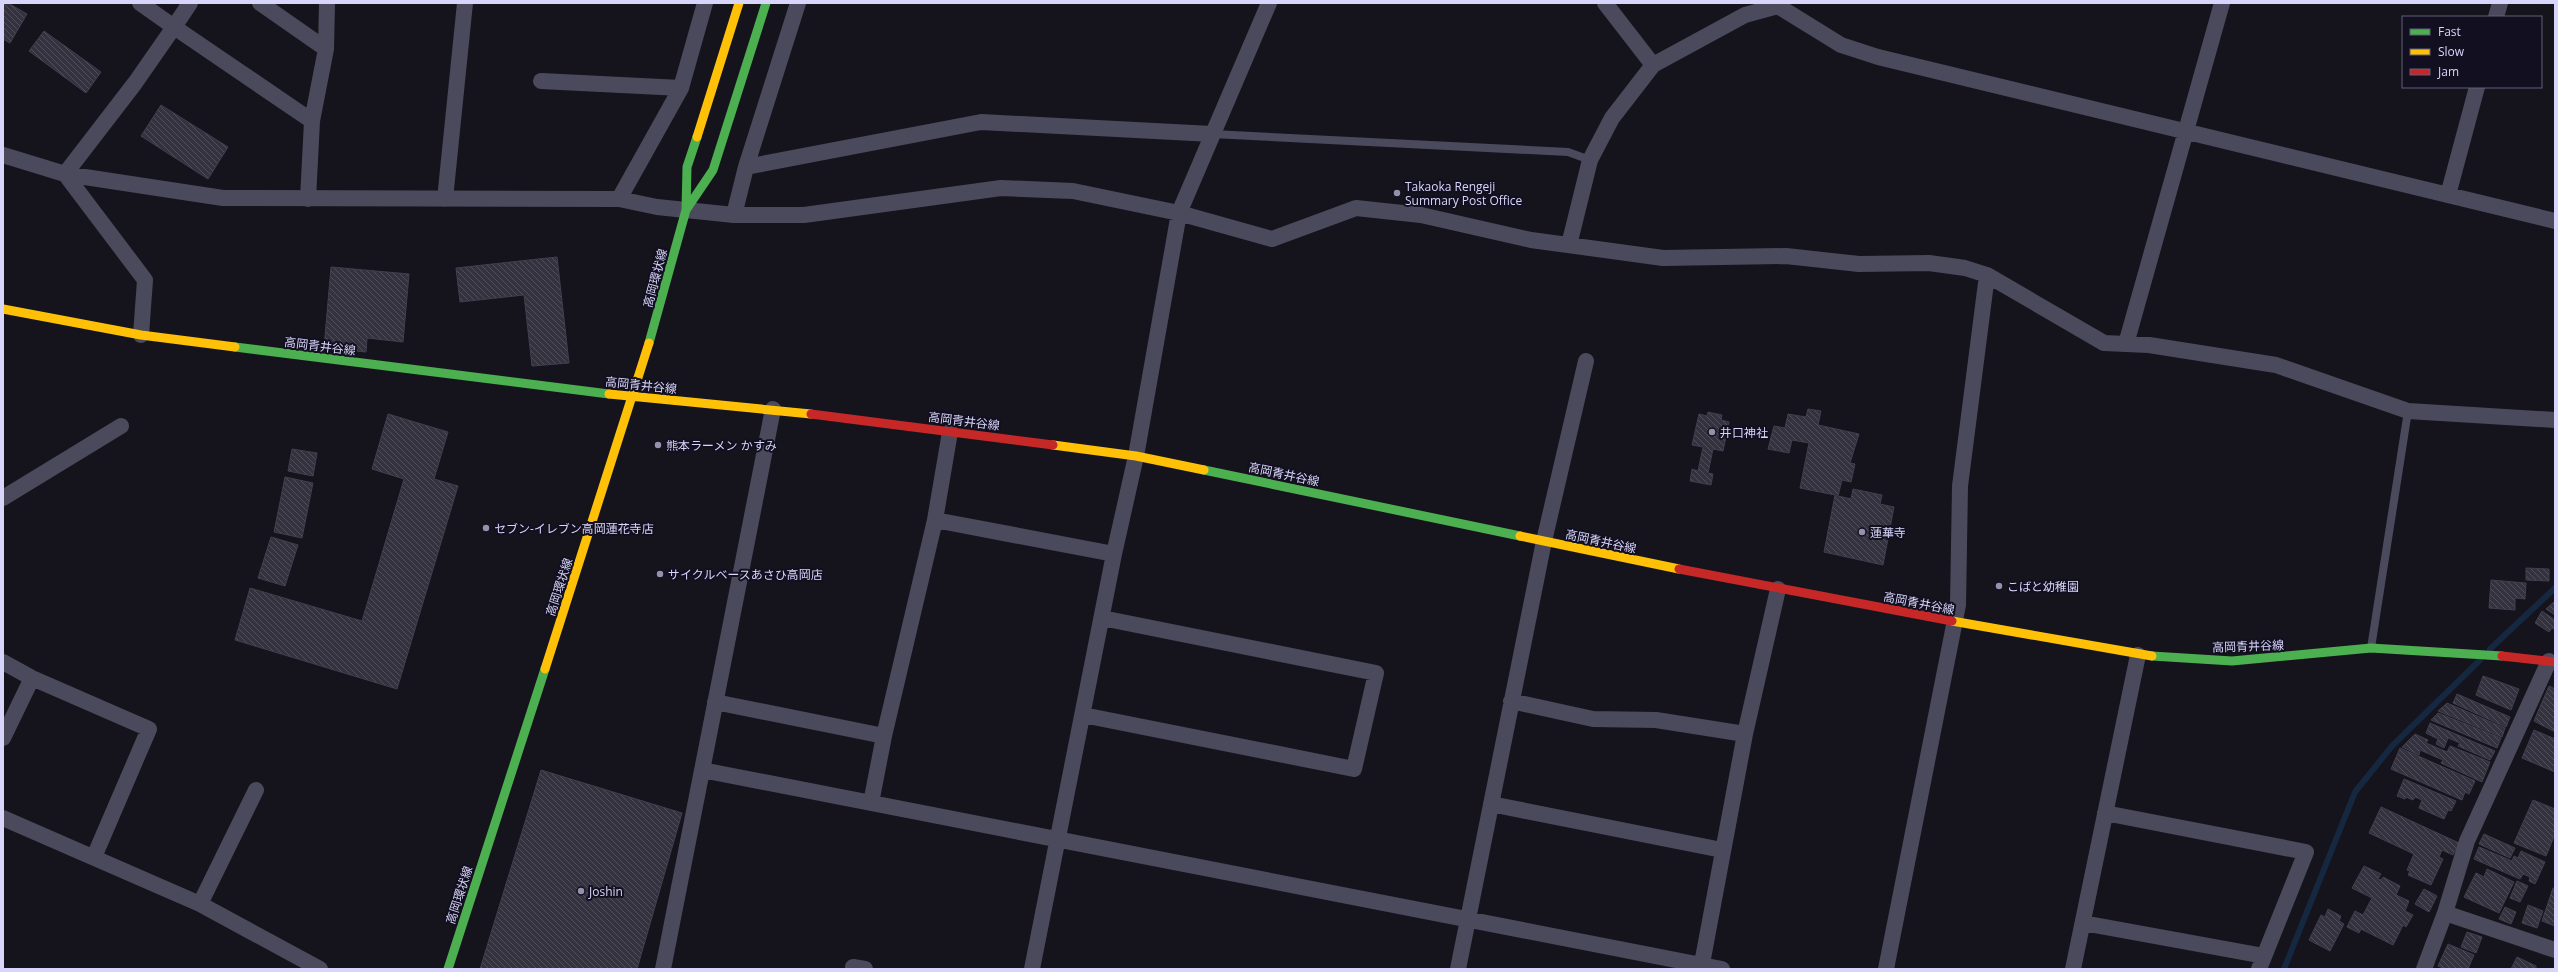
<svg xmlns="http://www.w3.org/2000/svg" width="2558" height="972" viewBox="0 0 2558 972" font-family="'Open Sans','Noto Sans JP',sans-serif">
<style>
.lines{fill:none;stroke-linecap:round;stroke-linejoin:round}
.stream{stroke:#162740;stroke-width:6}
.building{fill:url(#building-back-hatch);stroke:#413f4f}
.lane{stroke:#4b4a5c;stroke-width:8}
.street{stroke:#4b4a5c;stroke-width:16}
.fast{stroke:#4caf50;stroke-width:9}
.slow{stroke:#ffc107;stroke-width:9}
.jam{stroke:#c62828;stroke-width:9}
.poi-dot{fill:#9491ac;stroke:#121020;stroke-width:1.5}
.labels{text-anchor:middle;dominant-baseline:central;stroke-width:4;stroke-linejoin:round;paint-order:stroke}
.poi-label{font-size:12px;fill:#d8d5fa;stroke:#121020;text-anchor:start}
.street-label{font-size:12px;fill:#d8d5fa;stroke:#121020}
</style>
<defs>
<pattern id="building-back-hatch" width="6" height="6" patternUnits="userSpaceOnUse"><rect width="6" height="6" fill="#33323e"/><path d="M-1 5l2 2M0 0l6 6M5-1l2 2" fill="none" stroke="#504f5b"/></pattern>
</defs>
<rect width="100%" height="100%" fill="#15141c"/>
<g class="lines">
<path class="stream" d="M 2490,649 L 2555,588
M 2284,969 L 2355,792 L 2392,746 L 2480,660"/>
</g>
<path class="building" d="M 3,3 L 8,3 L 27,14 L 10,43 L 3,39 Z
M 44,31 L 101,72 L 86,93 L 29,51 Z
M 161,105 L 228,147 L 208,179 L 141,136 Z
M 557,257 L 569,363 L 532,366 L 524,295 L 460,302 L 456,268 Z
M 331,267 L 409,274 L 403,342 L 367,338 L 366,352 L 324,348 Z
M 1808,409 L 1821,411 L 1818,425 L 1859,434 L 1850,463 L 1855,464 L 1851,482 L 1842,480 L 1838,496 L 1851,499 L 1853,489 L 1882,495 L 1880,504 L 1894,507 L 1883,565 L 1824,552 L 1835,495 L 1800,488 L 1809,443 L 1792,440 L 1789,453 L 1768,449 L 1774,426 L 1785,428 L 1788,414 L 1806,417 Z
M 1708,412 L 1722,415 L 1721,420 L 1729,422 L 1723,451 L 1713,449 L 1708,473 L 1713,474 L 1711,485 L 1690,481 L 1692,469 L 1698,471 L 1703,447 L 1692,445 L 1699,414 L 1707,416 Z
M 388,414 L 448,432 L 434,479 L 458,486 L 397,689 L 235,640 L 250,588 L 362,621 L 404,479 L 372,469 Z
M 292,449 L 317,453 L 313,476 L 288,471 Z
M 285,477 L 313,483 L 302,538 L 274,532 Z
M 271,537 L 298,545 L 285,586 L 258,578 Z
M 2526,568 L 2549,569 L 2549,581 L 2526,580 Z
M 2491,580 L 2526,583 L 2525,599 L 2515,598 L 2515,610 L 2489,608 Z
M 2555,601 L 2555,615 L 2546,609 Z
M 2542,611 L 2555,620 L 2555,630 L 2552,628 L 2549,632 L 2535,623 Z
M 2483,676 L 2519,689 L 2511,710 L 2476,695 Z
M 2549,686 L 2555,689 L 2555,732 L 2534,721 Z
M 2457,694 L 2510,717 L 2506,727 L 2453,703 Z
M 2447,703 L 2505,728 L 2502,737 L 2438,711 Z
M 2438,713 L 2501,738 L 2497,748 L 2431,720 Z
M 2430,723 L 2495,751 L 2490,760 L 2458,746 L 2460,743 L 2448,738 L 2444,748 L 2436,744 L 2438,739 L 2426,733 Z
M 2534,730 L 2555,739 L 2555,772 L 2522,758 Z
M 2415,734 L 2428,740 L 2426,743 L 2447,752 L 2450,746 L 2490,762 L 2482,782 L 2441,763 L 2443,760 L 2420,750 L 2419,755 L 2402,747 Z
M 2400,748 L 2475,781 L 2469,794 L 2465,792 L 2462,800 L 2391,769 Z
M 541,770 L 682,813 L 637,969 L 480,969 Z
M 2404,779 L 2456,801 L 2451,811 L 2448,810 L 2444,819 L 2419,808 L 2422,800 L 2415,797 L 2413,800 L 2406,797 L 2405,799 L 2397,796 Z
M 2533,800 L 2555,809 L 2555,834 L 2546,856 L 2514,843 Z
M 2381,807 L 2459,843 L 2453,855 L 2442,850 L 2439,857 L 2443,859 L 2431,885 L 2408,875 L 2410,871 L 2407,870 L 2414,854 L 2369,833 Z
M 2484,834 L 2515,848 L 2510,858 L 2479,844 Z
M 2479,847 L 2512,861 L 2514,856 L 2518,858 L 2521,851 L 2545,862 L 2535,884 L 2529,881 L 2530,877 L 2523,874 L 2520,879 L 2474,859 Z
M 2364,866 L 2381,874 L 2378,879 L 2381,880 L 2383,877 L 2400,886 L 2396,895 L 2409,901 L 2405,911 L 2413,915 L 2406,927 L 2403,925 L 2393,945 L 2361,929 L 2359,933 L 2347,927 L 2355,911 L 2363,915 L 2372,898 L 2352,888 Z
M 2487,869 L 2514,882 L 2499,913 L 2464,897 L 2476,873 L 2484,877 Z
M 2517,881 L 2528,886 L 2520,902 L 2510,898 Z
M 2553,888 L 2555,888 L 2555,926 L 2542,921 Z
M 2424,889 L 2437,896 L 2429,912 L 2415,904 Z
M 2528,905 L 2543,911 L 2537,928 L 2522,923 Z
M 2505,907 L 2516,912 L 2511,924 L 2499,919 Z
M 2328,909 L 2341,916 L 2339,921 L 2344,924 L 2330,951 L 2309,940 L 2321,915 L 2325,917 Z
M 2467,932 L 2482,937 L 2476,953 L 2461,947 Z
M 2448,944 L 2474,955 L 2468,969 L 2445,969 L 2438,966 Z
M 2517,957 L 2536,966 L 2536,969 L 2511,969 Z"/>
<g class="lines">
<path class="lane" d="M 1212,134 L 1568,152 L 1590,160
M 2371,648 L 2408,411"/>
<path class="street" d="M 140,3 L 174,27 L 190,3
M 260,3 L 326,49 L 312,121
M 1605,3 L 1653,65
M 2496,17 L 2500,3
M 326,49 L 327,3
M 541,81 L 681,88
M 3,155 L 65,174 L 223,198 L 619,199 L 657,207 L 734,215 L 804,215 L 1001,188 L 1073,191 L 1179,213 L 1272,239 L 1356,208 L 1421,215 L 1531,240 L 1663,258 L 1786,256 L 1859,264 L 1929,263 L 1965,268 L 1987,275 L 2104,343 L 2149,345 L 2276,365 L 2408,411 L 2555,420
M 746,167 L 798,3
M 65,174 L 135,83 L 174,27 L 312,121 L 308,199
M 65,174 L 145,280 L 141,335
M 2448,195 L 2477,87
M 445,199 L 465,3
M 619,199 L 681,88 L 705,3
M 734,215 L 746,167 L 981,122 L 1212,134
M 1569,245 L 1590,160 L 1612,118 L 1653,65 L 1745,15 L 1778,6 L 1841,45 L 1878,57 L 2555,221
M 2126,344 L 2222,3
M 3,498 L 121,426
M 935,520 L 950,432
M 3,662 L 32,678 L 149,729 L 94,857
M 1511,701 L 1593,719 L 1656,720 L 1745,734
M 715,702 L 884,736 L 871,803
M 1083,715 L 1354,769 L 1376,673 L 1102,618
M 884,736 L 935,520 L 1114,554
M 3,738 L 32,678
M 702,770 L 1722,969
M 1491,804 L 1722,850
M 2105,813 L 2306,852 L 2259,969
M 3,818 L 200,904 L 320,969
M 200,904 L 256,790
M 2445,913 L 2555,950
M 2083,923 L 2264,956
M 853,967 L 865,969
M 663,969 L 773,409
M 1032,969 L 1114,554 L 1136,456 L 1179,213 L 1269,3
M 1458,969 L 1544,541 L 1586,361
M 1701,969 L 1745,734 L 1778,589
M 1886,969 L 1958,605 L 1960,486 L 1987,275
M 2073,969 L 2138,655
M 2424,969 L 2445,913 L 2467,841 L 2549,661"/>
<path class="fast" d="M 686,210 L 713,170 L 766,3
M 649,343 L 686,210 L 687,167 L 697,137
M 235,347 L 609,394
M 1204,470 L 1520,536
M 2152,656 L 2232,661 L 2371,648 L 2502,656
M 448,969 L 545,669"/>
<path class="slow" d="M 697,137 L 739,3
M 3,309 L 141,335 L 235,347
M 609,394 L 811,414
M 1053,445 L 1136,456 L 1204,470
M 1520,536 L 1679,569
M 1952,621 L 2152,656
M 545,669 L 649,343"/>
<path class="jam" d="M 811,414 L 1053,445
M 1679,569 L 1952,621
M 2502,656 L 2555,662"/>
</g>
<g class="poi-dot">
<circle cx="1397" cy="193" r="4"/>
<circle cx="1712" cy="432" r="4"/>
<circle cx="658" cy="445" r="4"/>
<circle cx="486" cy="528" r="4"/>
<circle cx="1862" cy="532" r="4"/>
<circle cx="660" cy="574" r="4"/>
<circle cx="1999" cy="586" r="4"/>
<circle cx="581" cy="891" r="4"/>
</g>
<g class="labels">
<g class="poi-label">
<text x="1405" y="186">Takaoka Rengeji<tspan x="1405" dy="14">Summary Post Office</tspan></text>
<text x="1720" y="432">井口神社</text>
<text x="666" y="445">熊本ラーメン かすみ</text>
<text x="494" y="528">セブン-イレブン高岡蓮花寺店</text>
<text x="1870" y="532">蓮華寺</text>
<text x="668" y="574">サイクルベースあさひ高岡店</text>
<text x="2007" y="586">こばと幼稚園</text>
<text x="589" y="891">Joshin</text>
</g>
<g class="street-label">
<text transform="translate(655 278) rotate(-75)">高岡環状線</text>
<text transform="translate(320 346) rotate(7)">高岡青井谷線</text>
<text transform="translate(641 385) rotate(6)">高岡青井谷線</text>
<text transform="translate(964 421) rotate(7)">高岡青井谷線</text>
<text transform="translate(1284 474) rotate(12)">高岡青井谷線</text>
<text transform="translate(1601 541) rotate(12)">高岡青井谷線</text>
<text transform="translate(559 587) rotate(-72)">高岡環状線</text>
<text transform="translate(1919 603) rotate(11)">高岡青井谷線</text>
<text transform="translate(2248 646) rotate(-2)">高岡青井谷線</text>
<text transform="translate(459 895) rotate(-72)">高岡環状線</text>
</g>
</g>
<rect width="2558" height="972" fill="none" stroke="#d8d5fa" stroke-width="8"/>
<rect x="2402" y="16" width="140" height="72" fill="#121020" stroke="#615f77"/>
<rect x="2410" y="29" width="20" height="6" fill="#4caf50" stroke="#615f77"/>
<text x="2438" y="36" font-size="12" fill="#d8d5fa">Fast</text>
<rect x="2410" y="49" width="20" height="6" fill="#ffc107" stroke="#615f77"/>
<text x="2438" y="56" font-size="12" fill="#d8d5fa">Slow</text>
<rect x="2410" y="69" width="20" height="6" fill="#c62828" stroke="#615f77"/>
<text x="2438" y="76" font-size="12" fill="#d8d5fa">Jam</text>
</svg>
